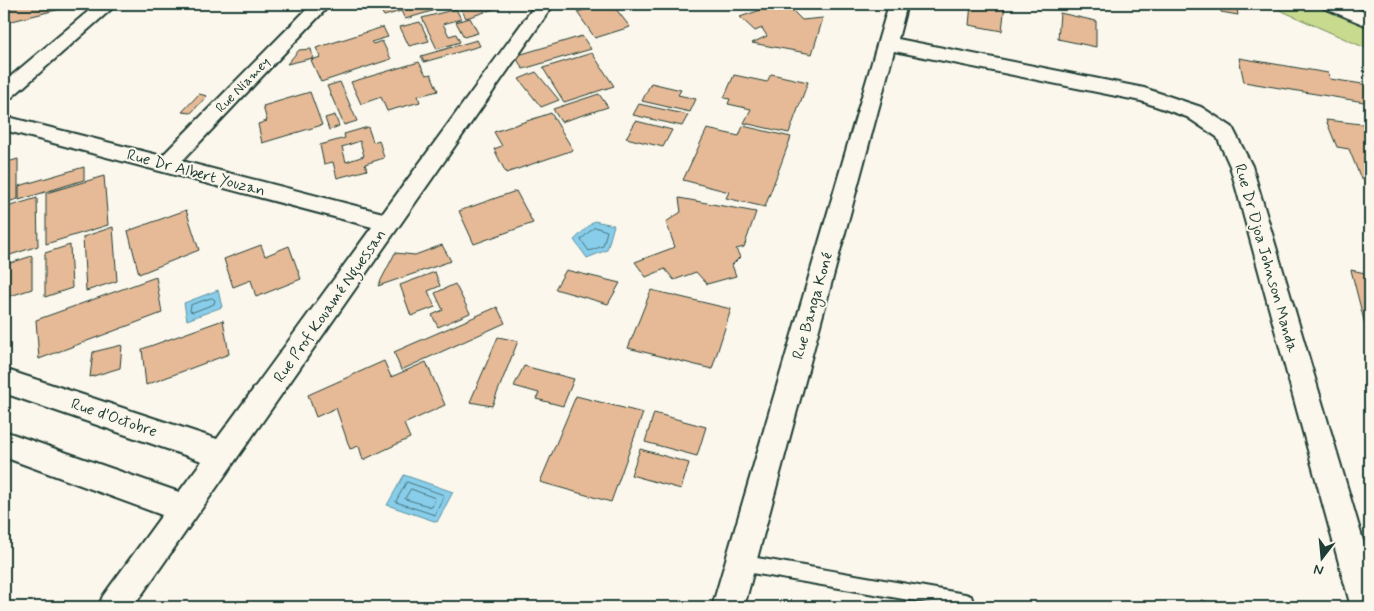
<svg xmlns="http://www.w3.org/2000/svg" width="1374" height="611" viewBox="0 0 1374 611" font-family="Mynerve,sans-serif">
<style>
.green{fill:#c8da8e;stroke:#748c61}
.water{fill:#88cdea;stroke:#5e93a1}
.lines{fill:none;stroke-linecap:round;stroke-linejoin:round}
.shore{stroke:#49777d;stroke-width:1}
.building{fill:#e6ba96;stroke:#1f3d34;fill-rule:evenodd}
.service-casing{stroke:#1f3d34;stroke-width:4}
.minor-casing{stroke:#1f3d34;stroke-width:4}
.service{fill:#fbf7ec;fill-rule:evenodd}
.minor{fill:#fbf7ec;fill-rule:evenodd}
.labels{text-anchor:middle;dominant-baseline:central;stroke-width:4;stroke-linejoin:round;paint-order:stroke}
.far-street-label{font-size:14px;fill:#1f3d34;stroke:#fbf7ec}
.street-label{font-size:16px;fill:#1f3d34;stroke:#fbf7ec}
</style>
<rect width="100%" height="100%" fill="#fbf7ec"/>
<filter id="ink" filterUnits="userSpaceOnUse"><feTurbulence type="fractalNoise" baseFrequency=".02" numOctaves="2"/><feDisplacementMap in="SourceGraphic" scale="10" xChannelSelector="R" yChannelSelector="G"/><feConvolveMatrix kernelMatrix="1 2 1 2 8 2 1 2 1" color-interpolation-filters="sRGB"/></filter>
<g filter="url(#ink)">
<path class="green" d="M 1266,4 L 1351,4 L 1370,12 L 1370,50 Z"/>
<path class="water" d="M 594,221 L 614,225 L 607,250 L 587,258 L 574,240 Z
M 218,290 L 222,307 L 187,320 L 184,303 Z
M 404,475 L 453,492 L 437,522 L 387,505 Z"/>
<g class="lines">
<path class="shore" d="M 595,227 L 607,231 L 603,246 L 589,251 L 581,240 Z
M 212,298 L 215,300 L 214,304 L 193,312 L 190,311 L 191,305 Z
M 407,482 L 444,495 L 435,515 L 396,502 Z
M 411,489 L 435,498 L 432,507 L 405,499 Z"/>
</g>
<path class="building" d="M 4,4 L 80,4 L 4,23 Z
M 377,4 L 428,4 L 432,11 L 405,19 L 401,11 L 384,16 Z
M 458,4 L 480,4 L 485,12 L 466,18 Z
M 483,4 L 510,4 L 487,11 Z
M 606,4 L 612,4 L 630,27 L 595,38 L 577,12 Z
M 971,4 L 1005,4 L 1002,31 L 969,25 Z
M 1220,4 L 1236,4 L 1238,15 L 1221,12 Z
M 772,6 L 779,12 L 790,8 L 802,20 L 823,18 L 812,54 L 752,43 L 767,36 L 762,28 L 755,31 L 740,17 Z
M 456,9 L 461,19 L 443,24 L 449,36 L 456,34 L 460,42 L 437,49 L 422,18 Z
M 1060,13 L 1096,21 L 1096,47 L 1058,39 Z
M 470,18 L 478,33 L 464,37 L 456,22 Z
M 420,22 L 429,41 L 409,46 L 400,27 Z
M 383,27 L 388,37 L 371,42 L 373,44 L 382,41 L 391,59 L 321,82 L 311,60 L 321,57 L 316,48 Z
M 4,32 L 5,32 L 8,58 L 4,60 Z
M 582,36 L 591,49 L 523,69 L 515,56 Z
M 477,40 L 480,46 L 424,62 L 421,56 Z
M 311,49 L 313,58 L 287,64 L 299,50 Z
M 592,53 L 614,86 L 564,102 L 543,68 Z
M 1239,58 L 1328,73 L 1330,79 L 1369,85 L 1370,103 L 1244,82 Z
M 419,62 L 426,75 L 431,74 L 438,91 L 418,96 L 420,102 L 387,111 L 381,97 L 361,104 L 351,82 Z
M 536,72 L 559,100 L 541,107 L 519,79 Z
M 771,74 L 808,82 L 789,133 L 744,123 L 751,109 L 728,104 L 730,99 L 724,98 L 734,75 L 767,82 Z
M 340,82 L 357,121 L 344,125 L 327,86 Z
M 651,83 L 681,90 L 678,95 L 696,99 L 690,112 L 642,101 Z
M 310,92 L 322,125 L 262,143 L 258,124 L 267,121 L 263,106 Z
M 199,94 L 207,96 L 191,113 L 182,112 Z
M 599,94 L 608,107 L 561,122 L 553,109 Z
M 639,104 L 688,115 L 682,126 L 633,115 Z
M 551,113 L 573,150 L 506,173 L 494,149 L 502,146 L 494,132 Z
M 335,115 L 339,126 L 329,130 L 325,118 Z
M 1326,120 L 1370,125 L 1370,180 L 1361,179 L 1349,149 L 1337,147 Z
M 636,121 L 672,130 L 663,147 L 626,138 Z
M 743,126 L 791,137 L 765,207 L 726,198 L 729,192 L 683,180 L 707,129 L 739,136 Z
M 368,127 L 373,142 L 379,140 L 384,158 L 365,164 L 367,170 L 337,178 L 333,162 L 324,164 L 320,145 L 345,138 L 344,134 ZM 360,141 L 364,156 L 346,162 L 342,147 Z
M 18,159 L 18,199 L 4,203 L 4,163 Z
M 84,167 L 84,180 L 19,200 L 19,186 Z
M 104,176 L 108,225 L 46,244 L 46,193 Z
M 516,191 L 533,223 L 474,244 L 459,211 Z
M 37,198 L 38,246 L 4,257 L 4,208 Z
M 679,198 L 756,212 L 744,247 L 736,249 L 740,257 L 732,265 L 736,276 L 707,284 L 696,272 L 674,280 L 665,269 L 646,277 L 635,262 L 675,247 L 666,222 L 681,212 Z
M 186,210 L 199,250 L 139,274 L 128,231 Z
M 113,227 L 117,281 L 86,291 L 83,237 Z
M 70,245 L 72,288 L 45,297 L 45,253 Z
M 261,245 L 265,256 L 289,246 L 301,279 L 256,297 L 251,280 L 233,287 L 224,259 Z
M 442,245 L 451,261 L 378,286 L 395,253 L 415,255 Z
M 32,256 L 32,289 L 4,298 L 4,265 Z
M 566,270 L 620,283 L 608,304 L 555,289 Z
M 1351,270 L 1370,274 L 1370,344 Z
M 435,272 L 440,286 L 428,291 L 435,307 L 411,316 L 400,285 Z
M 156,277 L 162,313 L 39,359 L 36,320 Z
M 455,284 L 470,313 L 438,327 L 432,315 L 443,310 L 435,293 Z
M 651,290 L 731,309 L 712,369 L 628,348 Z
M 497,307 L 505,323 L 401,370 L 394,352 Z
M 223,320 L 229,354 L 146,385 L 142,349 Z
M 498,337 L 518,341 L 492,406 L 470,402 Z
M 122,345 L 120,368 L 90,377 L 93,352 Z
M 384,361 L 391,377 L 426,362 L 445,405 L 404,424 L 410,438 L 363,460 L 359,446 L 350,449 L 336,408 L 316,417 L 308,395 Z
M 524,366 L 574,379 L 563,406 L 536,399 L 539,393 L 514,386 Z
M 576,396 L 643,413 L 611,502 L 540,482 Z
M 654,413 L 706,427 L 697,456 L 645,442 Z
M 640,449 L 689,463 L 681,489 L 631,475 Z
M 1201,600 L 1228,607 L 1201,607 Z"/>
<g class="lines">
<g class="service-casing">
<path id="service" d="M 740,555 L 965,594 L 971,596 L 973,602 L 971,607 L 950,607 L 740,571 L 735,568 L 732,563 L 735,558 Z"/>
</g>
<g class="minor-casing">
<path id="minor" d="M 97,4 L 117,4 L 11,98 L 4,100 L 4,82 Z
M 306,4 L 324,4 L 325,10 L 182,161 L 383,213 L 536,4 L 554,4 L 133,607 L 98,607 L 103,596 L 162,515 L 4,457 L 4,431 L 179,492 L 202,461 L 4,393 L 4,369 L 217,439 L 372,227 L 4,130 L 4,116 L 162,156 L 307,9 Z
M 889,4 L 907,4 L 898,39 L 1144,88 L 1201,107 L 1232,127 L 1252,166 L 1370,564 L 1370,607 L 1351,607 L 1230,166 L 1217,137 L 1187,117 L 1141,101 L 894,51 L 744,607 L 712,607 Z
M 1321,4 L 1345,4 L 1370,14 L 1370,27 L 1324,8 Z"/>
</g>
<use href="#service" class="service"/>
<use href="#minor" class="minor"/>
</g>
</g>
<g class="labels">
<g class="far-street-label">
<text transform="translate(243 85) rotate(-46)">Rue Niamey</text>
</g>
<g class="street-label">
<text transform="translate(196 173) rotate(15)">Rue Dr Albert Youzan</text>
<text transform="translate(1266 258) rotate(74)">Rue Dr Djoa Johnson Manda</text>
<text transform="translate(330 306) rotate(-55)">Rue Prof Kouamé Nguessan</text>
<text transform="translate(813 306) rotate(-74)">Rue Banga Koné</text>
<text transform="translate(114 418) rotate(19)">Rue d'Octobre</text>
</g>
</g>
<rect width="1374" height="611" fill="none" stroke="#fbf7ec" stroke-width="20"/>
<rect x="10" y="10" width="1354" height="591" fill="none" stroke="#1f3d34" stroke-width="2" filter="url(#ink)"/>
<g transform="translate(1322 558) rotate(196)" stroke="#fbf7ec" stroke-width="4" paint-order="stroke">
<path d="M0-4L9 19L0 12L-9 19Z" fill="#1f3d34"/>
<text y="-8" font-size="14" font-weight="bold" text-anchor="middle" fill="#1f3d34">N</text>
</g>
</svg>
